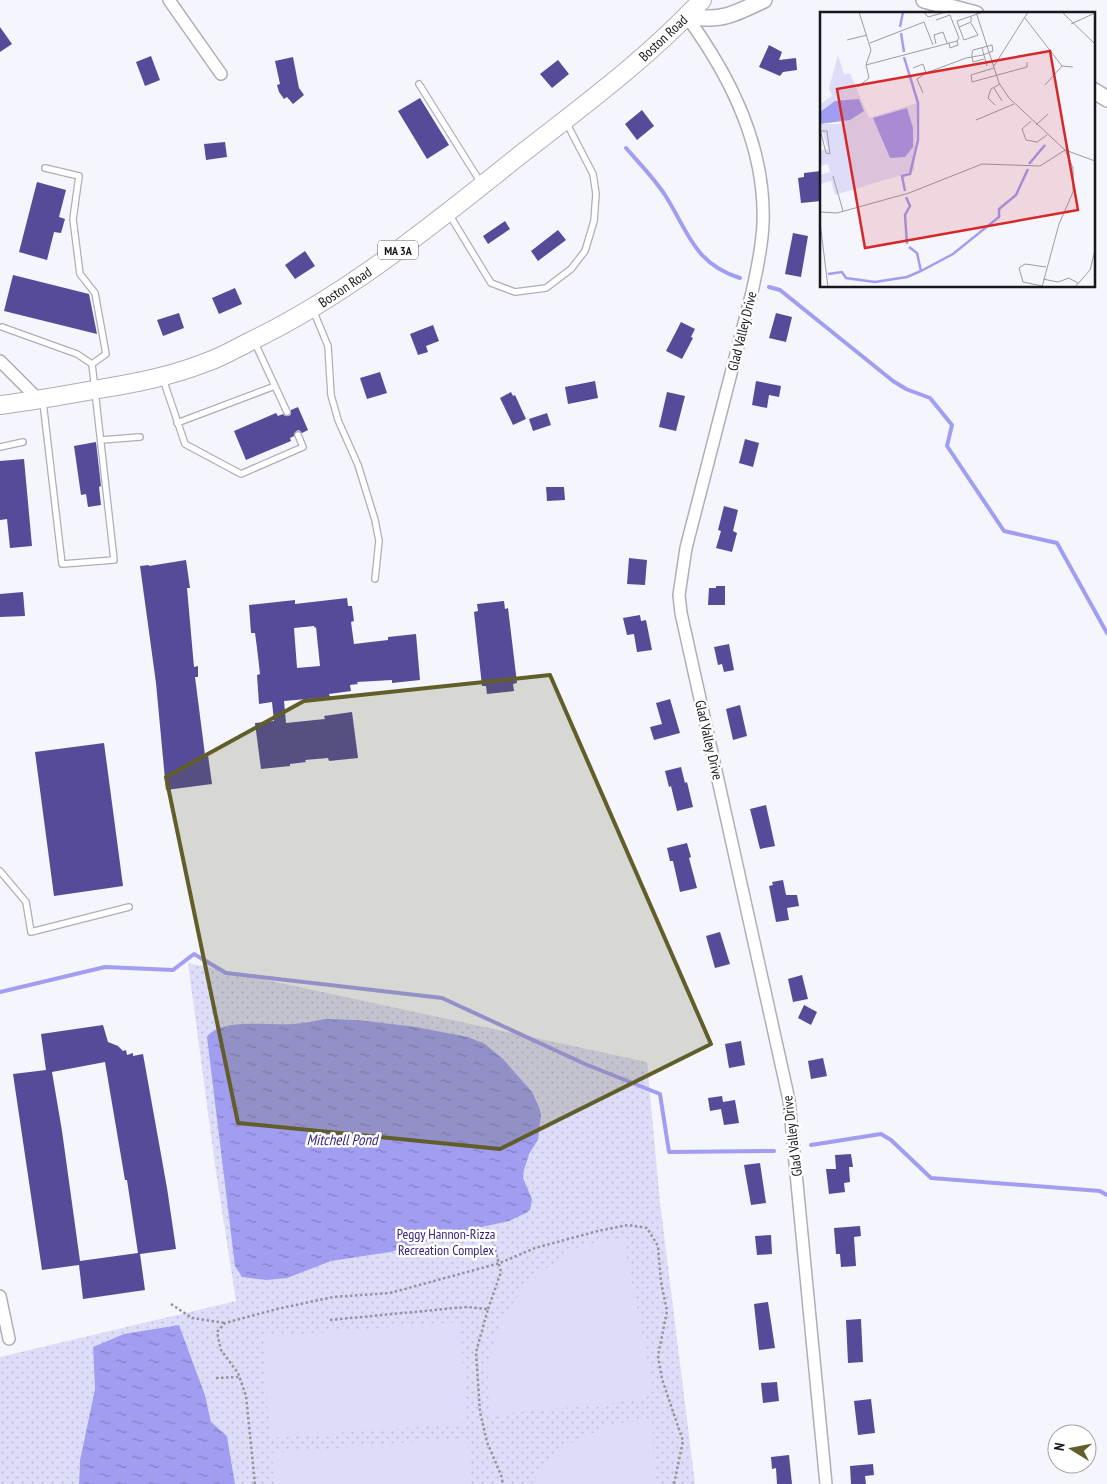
<svg xmlns="http://www.w3.org/2000/svg" width="1107" height="1484" viewBox="0 0 1107 1484" font-family="'PT Sans Narrow',sans-serif">
<style>
.park{fill:url(#park-dots)}
.pitch{fill:#ddddf9}
.water{fill:url(#water-ripples)}
.lines{fill:none;stroke-linecap:round;stroke-linejoin:round}
.stream{stroke:#a19df1;stroke-width:4}
.building{fill:#544c98;fill-rule:evenodd}
.lane-casing{stroke:#aeaeb9;stroke-width:8}
.street-casing{stroke:#aeaeb9;stroke-width:14}
.secondary-casing{stroke:#aeaeb9;stroke-width:18}
.primary-casing{stroke:#aeaeb9;stroke-width:20}
.path{stroke:#94949a;stroke-width:2.5;stroke-dasharray:2.5 2.5;stroke-linecap:butt}
.lane{stroke:#fff;stroke-width:5.5}
.street{stroke:#fff;stroke-width:11}
.secondary{stroke:#fff;stroke-width:15}
.primary{stroke:#fff;stroke-width:18}
.marked{fill:#615e2a;fill-opacity:0.2;stroke:#615e2a;stroke-width:4;stroke-linejoin:round}
.labels{text-anchor:middle;dominant-baseline:central;stroke-width:5;stroke-linejoin:round;paint-order:stroke}
.shield{fill:#fff;stroke:#5d5d5f;stroke-width:1}
.shield-label{font-size:12px;font-weight:bold;fill:#17171b}
.street-label{font-size:14px;fill:#17171b;stroke:#fff}
.park-label{font-size:14px;fill:#341f7d;stroke:#fff}
.water-label{font-size:15px;font-style:italic;fill:#3a2786;stroke:#fff}
.inset-river{fill:none;stroke:#a19df1;stroke-width:2.5}
.inset-road{fill:none;stroke:#9c9ca3;stroke-width:1}
.view{fill:#d62828;fill-opacity:0.15;stroke:#d62828;stroke-width:2.5}
.inset-edge{fill:none;stroke:#17171b;stroke-width:2.5}
</style>
<defs>
<pattern id="park-dots" width="8" height="8" patternUnits="userSpaceOnUse" patternTransform="scale(1.25)"><rect width="8" height="8" fill="#ddddf9"/><path d="M2 2h.1M6 6h.1" fill="none" stroke="#bdbdd5" stroke-width="1.8" stroke-linecap="round"/></pattern>
<pattern id="water-ripples" width="26" height="14" patternUnits="userSpaceOnUse" patternTransform="scale(1.25)"><rect width="26" height="14" fill="#a19df1"/><path d="M2 4q2-2 4 0t4 0M15 11q2-2 4 0t4 0" fill="none" stroke="#827fc2"/></pattern>
</defs>
<rect width="100%" height="100%" fill="#f5f5fe"/>
<path class="park" d="M 188,963 L 647,1062 L 660,1202 L 695,1484 L 235,1484 L 227,1436 L 211,1422 L 205,1395 L 179,1325 L 93,1347 L 95,1389 L 80,1460 L 79,1484 L 0,1484 L 0,1357 L 236,1301 L 216,1172 Z"/>
<path class="pitch" d="M 623,1237 L 653,1387 L 644,1400 L 490,1415 L 487,1368 L 504,1314 L 533,1278 L 580,1246 Z
M 460,1322 L 467,1423 L 270,1438 L 263,1337 Z
M 652,1419 L 654,1484 L 532,1484 L 543,1465 L 573,1442 L 613,1424 Z
M 468,1438 L 471,1484 L 274,1484 L 272,1453 Z"/>
<path class="water" d="M 325,1019 L 358,1020 L 416,1027 L 468,1037 L 485,1044 L 503,1059 L 532,1092 L 539,1107 L 541,1115 L 538,1140 L 529,1154 L 524,1170 L 523,1178 L 532,1199 L 530,1210 L 526,1213 L 509,1221 L 459,1232 L 390,1252 L 331,1261 L 287,1278 L 266,1280 L 242,1277 L 235,1266 L 207,1037 C 220,1017 272,1026 294,1024 C 304,1023 315,1021 325,1019 Z
M 179,1325 L 205,1395 L 211,1422 L 227,1436 L 235,1484 L 79,1484 L 80,1460 L 95,1389 L 93,1347 L 124,1334 Z"/>
<g class="lines">
<path class="stream" d="M 626,148 C 639,163 654,178 665,195 C 688,231 694,264 740,278
M 769,287 L 780,290 L 893,381 L 906,389 L 930,398 L 952,425 L 947,446 L 1004,531 L 1057,543 L 1107,633
M 0,992 L 105,967 L 173,970 L 194,954 L 226,973 L 442,998 L 585,1064 L 660,1094 L 669,1152 L 774,1151
M 811,1145 L 881,1134 L 891,1140 L 931,1178 L 1100,1191 L 1107,1195"/>
</g>
<path class="building" d="M 0,27 L 12,44 L 0,52 Z
M 769,45 L 782,52 L 779,60 L 796,58 L 797,70 L 783,72 L 780,76 L 759,67 Z
M 151,56 L 160,80 L 145,86 L 136,62 Z
M 293,57 L 299,88 L 304,95 L 293,104 L 287,97 L 284,99 L 279,92 L 277,85 L 280,84 L 275,61 Z
M 558,60 L 569,74 L 552,88 L 540,74 Z
M 420,98 L 449,145 L 427,159 L 398,111 Z
M 642,110 L 654,126 L 637,140 L 625,124 Z
M 225,142 L 227,157 L 206,160 L 204,144 Z
M 821,171 L 821,201 L 801,203 L 798,178 L 804,177 L 804,173 Z
M 37,182 L 66,190 L 59,217 L 65,219 L 61,233 L 54,232 L 47,260 L 19,252 Z
M 505,221 L 510,229 L 488,244 L 483,236 Z
M 558,230 L 566,240 L 538,261 L 531,251 Z
M 793,233 L 808,236 L 801,277 L 785,274 Z
M 305,251 L 315,266 L 295,279 L 285,265 Z
M 13,275 L 89,294 L 97,334 L 4,311 Z
M 235,288 L 242,304 L 219,314 L 212,298 Z
M 179,313 L 184,328 L 163,336 L 157,320 Z
M 776,313 L 792,317 L 786,342 L 769,338 Z
M 681,322 L 695,329 L 691,337 L 693,338 L 682,359 L 666,351 Z
M 433,325 L 439,341 L 426,346 L 428,352 L 418,355 L 410,334 Z
M 380,372 L 387,393 L 367,399 L 360,378 Z
M 595,381 L 598,398 L 568,404 L 565,387 Z
M 756,381 L 781,386 L 779,397 L 769,395 L 767,408 L 752,405 Z
M 511,392 L 513,396 L 515,395 L 526,419 L 513,425 L 500,398 Z
M 667,392 L 685,396 L 676,431 L 659,427 Z
M 298,407 L 308,430 L 302,433 L 299,430 L 296,431 L 294,436 L 290,438 L 291,441 L 246,460 L 234,431 L 276,413 L 278,416 L 283,414 L 285,416 L 289,416 L 291,414 L 291,410 Z
M 547,413 L 551,425 L 533,431 L 529,419 Z
M 745,439 L 759,443 L 753,467 L 739,463 Z
M 96,442 L 101,486 L 99,487 L 101,505 L 88,507 L 86,494 L 81,495 L 74,446 Z
M 24,459 L 32,546 L 10,548 L 7,519 L 0,520 L 0,461 Z
M 546,487 L 564,487 L 565,500 L 547,501 Z
M 724,506 L 738,510 L 733,531 L 737,533 L 732,552 L 716,548 L 721,531 L 718,530 Z
M 629,558 L 647,560 L 645,585 L 627,584 Z
M 186,560 L 190,588 L 187,588 L 194,667 L 198,666 L 198,677 L 195,677 L 205,755 L 208,755 L 212,784 L 166,790 L 156,683 L 140,566 L 149,565 L 149,566 Z
M 716,586 L 725,586 L 725,605 L 708,605 L 709,588 L 716,588 Z
M 23,592 L 25,616 L 0,617 L 0,594 Z
M 347,598 L 348,606 L 352,606 L 354,621 L 351,622 L 354,644 L 388,640 L 388,637 L 416,634 L 420,680 L 392,683 L 392,680 L 357,682 L 358,684 L 350,685 L 351,691 L 329,694 L 330,697 L 284,701 L 286,723 L 325,719 L 324,716 L 352,712 L 358,758 L 329,761 L 328,758 L 305,760 L 306,762 L 290,764 L 290,766 L 261,769 L 255,723 L 274,721 L 272,702 L 259,704 L 257,675 L 260,674 L 257,648 L 255,633 L 251,633 L 249,605 L 295,600 L 295,604 ZM 314,626 L 315,628 L 316,627 L 320,666 L 297,668 L 294,628 Z
M 504,601 L 505,609 L 508,608 L 517,683 L 513,684 L 514,691 L 487,694 L 486,686 L 482,686 L 474,612 L 478,611 L 477,604 Z
M 640,615 L 641,621 L 646,620 L 652,650 L 637,652 L 634,634 L 627,635 L 623,618 Z
M 729,644 L 734,670 L 724,672 L 722,664 L 718,665 L 714,647 Z
M 670,699 L 680,733 L 654,740 L 650,727 L 662,724 L 656,703 Z
M 740,705 L 747,736 L 733,740 L 726,709 Z
M 104,743 L 123,886 L 54,896 L 35,752 Z
M 681,767 L 685,783 L 687,782 L 693,807 L 677,811 L 671,786 L 669,787 L 665,771 Z
M 766,805 L 775,846 L 760,849 L 750,809 Z
M 687,843 L 691,857 L 689,858 L 697,888 L 680,892 L 673,861 L 670,861 L 667,848 Z
M 783,880 L 786,895 L 797,895 L 799,906 L 787,908 L 789,920 L 776,922 L 769,886 L 773,885 L 772,882 Z
M 720,932 L 730,964 L 715,968 L 706,936 Z
M 802,975 L 808,999 L 793,1002 L 788,979 Z
M 804,1005 L 817,1012 L 811,1025 L 798,1018 Z
M 103,1025 L 108,1042 L 118,1046 L 123,1051 L 126,1050 L 127,1055 L 133,1053 L 133,1056 L 143,1054 L 167,1188 L 176,1249 L 140,1254 L 145,1290 L 83,1299 L 79,1265 L 42,1270 L 13,1074 L 46,1070 L 41,1034 ZM 105,1062 L 125,1180 L 127,1180 L 138,1253 L 80,1261 L 62,1131 L 52,1072 Z
M 741,1041 L 745,1065 L 729,1068 L 725,1044 Z
M 823,1058 L 827,1076 L 811,1079 L 808,1061 Z
M 722,1096 L 723,1102 L 735,1100 L 739,1123 L 724,1125 L 721,1109 L 710,1111 L 708,1098 Z
M 851,1154 L 853,1167 L 849,1167 L 850,1182 L 844,1183 L 845,1192 L 829,1194 L 826,1169 L 836,1169 L 835,1155 Z
M 760,1163 L 766,1203 L 751,1205 L 744,1165 Z
M 860,1226 L 861,1236 L 854,1237 L 856,1266 L 841,1267 L 840,1254 L 836,1254 L 834,1228 Z
M 771,1235 L 772,1254 L 757,1255 L 755,1236 Z
M 768,1302 L 775,1348 L 759,1350 L 754,1304 Z
M 861,1319 L 863,1362 L 848,1363 L 846,1320 Z
M 777,1382 L 779,1401 L 763,1403 L 761,1383 Z
M 871,1399 L 875,1433 L 858,1435 L 854,1401 Z
M 789,1455 L 792,1484 L 777,1484 L 776,1468 L 772,1469 L 771,1457 Z
M 873,1464 L 874,1475 L 865,1476 L 866,1484 L 851,1484 L 850,1466 Z"/>
<g class="lines">
<g class="lane-casing">
<path id="lane" d="M 419,84 L 481,183
M 449,214 L 491,283 L 515,292 L 546,288 L 571,269 L 585,251 L 594,221 L 596,194 L 593,174 L 566,122
M 313,310 L 328,346 L 331,395 L 338,420 L 358,465 L 375,520 L 379,541 L 375,579
M 2,327 L 77,354 L 92,364
M 254,341 L 287,412
M 163,379 L 185,444 L 241,474 L 303,447 L 298,435
M 43,402 L 62,564 L 114,560 L 92,364 L 106,354 L 95,293 L 80,274 L 73,219 L 79,176 L 45,168
M 177,423 L 275,386
M 101,440 L 140,437
M 0,447 L 23,442
M 0,871 L 26,902 L 31,932 L 129,907"/>
</g>
<g class="street-casing">
<path id="street" d="M 169,0 L 221,74
M 687,17 C 731,77 766,147 763,224 C 762,247 757,270 752,292 L 686,548 L 679,595 L 681,613 L 789,1100 L 826,1484
M 0,361 L 39,400
M 0,1296 L 9,1339"/>
</g>
<g class="secondary-casing">
<path id="secondary" d="M 924,0 L 976,14
M 687,17 C 723,21 732,15 764,0
M 1093,90 L 1107,99"/>
</g>
<g class="primary-casing">
<path id="primary" d="M 0,405 C 33,401 66,395 99,389 C 136,383 172,376 207,362 C 222,357 235,349 249,342 C 347,295 431,226 515,159 C 580,108 646,60 702,0"/>
</g>
<path class="path" d="M 171,1304 L 192,1318 L 225,1323
M 488,1309 L 501,1272 L 490,1230
M 330,1320 L 466,1307 L 488,1309 L 476,1352 L 480,1412 L 487,1442 L 501,1475 L 503,1484
M 216,1378 L 239,1377
M 255,1484 L 246,1396 L 238,1373 L 221,1350 L 217,1332 L 225,1323 L 277,1309 L 333,1297 L 390,1293 L 500,1263 L 535,1248 L 598,1231 L 628,1225 L 647,1228 L 658,1246 L 661,1282 L 667,1311 L 658,1356 L 662,1379 L 683,1441 L 674,1484"/>
<use href="#lane" class="lane"/>
<use href="#street" class="street"/>
<use href="#secondary" class="secondary"/>
<use href="#primary" class="primary"/>
</g>
<path class="marked" d="M 550,675 L 711,1044 L 500,1149 L 238,1123 L 166,777 L 304,701 Z"/>
<g class="labels">
<rect class="shield" x="378" y="240.5" width="40" height="19" rx="4"/>
<g class="shield-label">
<text x="398" y="250">MA 3A</text>
</g>
<g class="street-label">
<text transform="translate(663 38) rotate(-43)">Boston Road</text>
<text transform="translate(345 287) rotate(-34)">Boston Road</text>
<text transform="translate(742 331) rotate(-76)">Glad Valley Drive</text>
<text transform="translate(709 740) rotate(77)">Glad Valley Drive</text>
<text transform="translate(792 1136) rotate(-97)">Glad Valley Drive</text>
</g>
<g class="park-label">
<text x="446" y="1234">Peggy Hannon-Rizza<tspan x="446" dy="16">Recreation Complex</tspan></text>
</g>
<g class="water-label">
<text x="342" y="1139">Mitchell Pond</text>
</g>
</g>
<g transform="translate(820 12)">
<rect width="275" height="275" fill="#f5f5fe"/>
<path d="M 18,43 L 24,62 L 30,61 L 49,106 L 97,91 L 94,159 L 15,183 L 11,169 L 0,172 L 0,163 L 10,160 L 8,152 L 0,154 L 0,139 L 8,137 L 0,112 L 19,112 L 44,98 L 39,87 L 15,89 L 0,100 L 0,92 L 12,84 L 9,76 Z" fill="#ddddf9"/>
<path d="M 45,111 L 52,139 L 38,142 L 31,114 ZM 28,115 L 36,143 L 21,146 L 14,119 ZM 46,144 L 60,148 L 68,160 L 46,167 L 39,145 ZM 24,152 L 34,154 L 43,169 L 25,171 Z" fill="#ddddf9"/>
<path d="M 39,87 L 44,99 L 30,108 L 0,112 L 0,100 L 15,89 ZM 87,96 L 93,116 L 93,135 L 85,145 L 70,146 L 53,106 Z" fill="#a19df1"/>
<path class="inset-river" d="M 80,15 L 83,0M 81,21 L 84,40M 84,45 L 98,91 L 98,128 L 90,162 L 82,164 L 85,179M 209,152 L 225,133M 86,185 L 90,194 L 85,203 L 87,232M 101,259 L 133,242 L 179,205 L 179,197 L 196,183 L 208,157M 8,262 L 22,260 L 26,266 L 55,270 L 87,265 L 101,259 L 97,241 L 89,235"/>
<path class="inset-road" d="M 104,0 L 108,5 L 126,0M 156,0 L 179,71 L 189,86 L 245,138 L 275,149M 242,0 L 275,32M 151,5 L 151,10 L 139,15 L 137,9 L 163,0M 205,6 L 242,54M 251,12 L 275,1M 139,15 L 144,28 L 158,23 L 151,11M 27,28 L 47,23M 50,31 L 104,10 L 113,33M 129,31 L 130,36 L 138,33 L 137,29M 116,32 L 114,23 L 123,20 L 127,31M 162,36 L 167,54M 46,53 L 137,29 L 139,26 L 130,3 L 116,8M 174,54 L 208,0M 93,56 L 103,52 L 106,61M 174,56 L 151,63 L 152,70 L 207,55 L 207,50M 106,61 L 146,46 L 152,45 L 163,43 L 173,39 L 172,33 L 153,38 L 152,41 L 152,45 L 153,50 L 164,47M 225,73 L 242,54 L 253,55M 38,75 L 49,66 L 46,53 L 51,38 L 39,0M 174,76 L 182,89M 103,81 L 97,67 L 106,61M 175,93 L 168,86 L 171,77 L 180,72M 156,108 L 194,92M 211,109 L 202,117 L 206,128 L 217,130 L 227,123M 216,113 L 228,102M 0,117 L 6,141 L 10,142 L 7,119 L 1,119M 13,164 L 23,199M 0,200 L 17,201 L 89,181 L 162,152 L 220,154 L 245,138 L 253,156 L 253,180 L 239,212 L 222,275M 0,210 L 8,275M 223,267 L 238,270 L 249,266 L 258,271M 222,274 L 203,270 L 199,256 L 205,252 L 226,255M 255,275 L 270,258 L 275,238"/>
<path class="view" d="M 230,39 L 258,198 L 45,236 L 17,77 Z"/>
<rect width="275" height="275" class="inset-edge"/>
</g>
<g transform="translate(1072 1449) rotate(280)"><circle r="24" fill="#ffffff" stroke="#a2a2a4"/>
<path d="M0-4L9 19L0 12L-9 19Z" fill="#615e2a"/>
<text y="-8" font-size="14" font-weight="bold" text-anchor="middle" fill="#17171b">N</text>
</g>
</svg>
